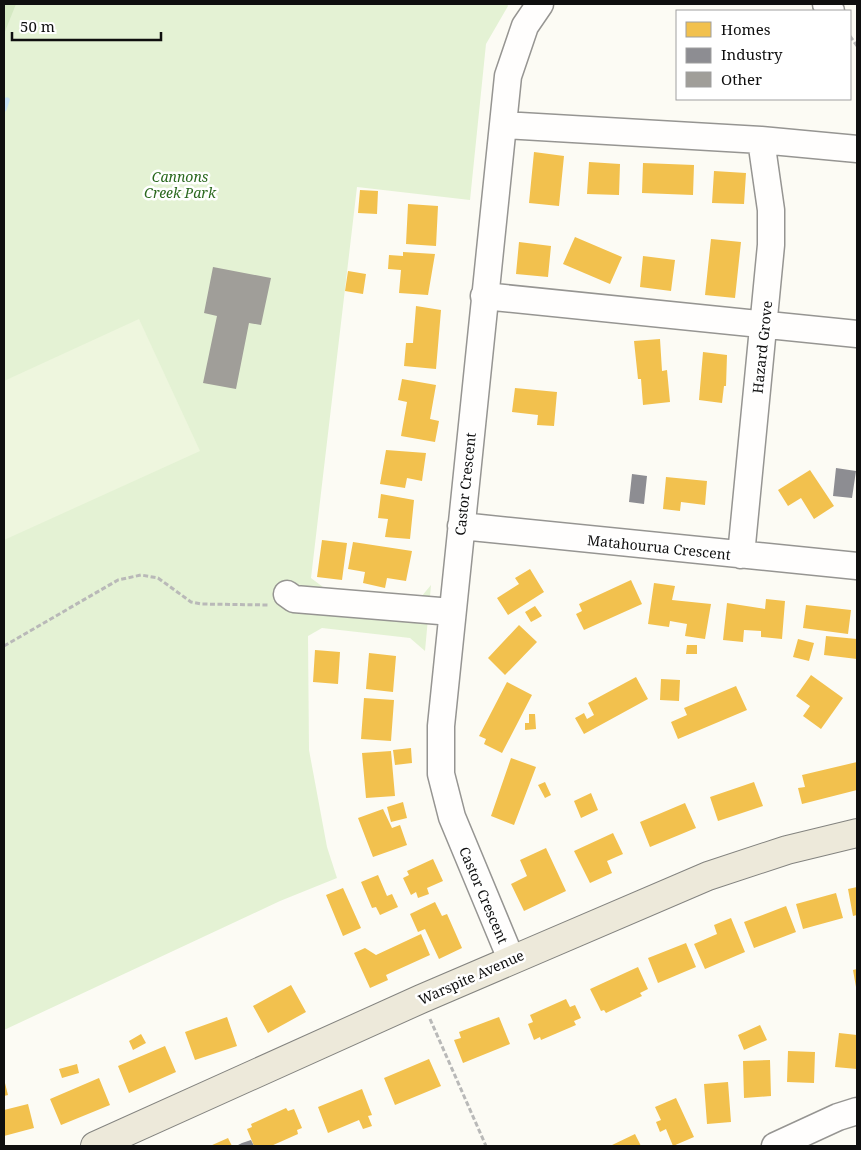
<svg xmlns="http://www.w3.org/2000/svg" width="861" height="1150" viewBox="0 0 861 1150" font-family="'Noto Serif',serif">
<style>
.green{fill:#e4f2d4}
.forest{fill:#d4e9c2}
.pitch{fill:#eef6de}
.homes{fill:#f2c14e}
.industry{fill:#8d8d92}
.lines{fill:none;stroke-linecap:round;stroke-linejoin:round}
.stream{stroke:#cae5f6;stroke-width:5.5}
.building{fill:#a09e99}
.minor-casing{stroke:#969592;stroke-width:29}
.major-casing{stroke:#83837f;stroke-width:30}
.path{stroke:#b9b9b8;stroke-width:3;stroke-dasharray:5 2.5;stroke-linecap:butt}
.minor{stroke:#fffefd;stroke-width:26}
.major{stroke:#ede9da;stroke-width:28}
.labels{text-anchor:middle;dominant-baseline:central;stroke-width:5;stroke-linejoin:round;paint-order:stroke}
.park-label{font-size:14px;font-style:italic;fill:#2a681e;stroke:#fff}
.street-label{font-size:14px;fill:#0f0f0f;stroke:#fff}
</style>
<rect width="100%" height="100%" fill="#fcfbf4"/>
<path class="green" d="M 4,4 L 507,4 L 508,6 L 486,44 L 470,200 L 357,187 L 311,578 L 323,587 L 421,597 L 431,585 L 425,651 L 410,638 L 322,628 L 308,636 L 309,750 L 327,847 L 337,878 L 280,901 L 4,1030 Z"/>
<path class="forest" d="M 4,4 L 16,4 L 4,34 Z"/>
<path class="pitch" d="M 139,319 L 200,451 L 4,540 L 4,381 Z"/>
<path class="homes" d="M 534,152 L 564,156 L 559,206 L 529,203 Z
M 589,162 L 620,164 L 619,195 L 587,194 Z
M 643,163 L 694,165 L 693,195 L 642,193 Z
M 714,171 L 746,173 L 744,204 L 712,203 Z
M 360,190 L 378,191 L 377,214 L 358,213 Z
M 408,204 L 438,206 L 436,246 L 406,244 Z
M 575,237 L 622,257 L 610,284 L 563,264 Z
M 711,239 L 741,242 L 735,298 L 705,295 Z
M 519,242 L 551,246 L 548,277 L 516,274 Z
M 403,252 L 435,254 L 428,295 L 399,293 L 401,270 L 388,269 L 389,255 L 403,256 Z
M 643,256 L 675,260 L 671,291 L 640,287 Z
M 348,271 L 366,274 L 363,294 L 345,291 Z
M 416,306 L 441,310 L 436,369 L 404,366 L 406,343 L 413,343 Z
M 660,339 L 662,371 L 667,370 L 670,402 L 643,405 L 641,379 L 638,379 L 634,341 Z
M 703,352 L 727,355 L 726,386 L 724,386 L 722,403 L 699,400 Z
M 402,379 L 436,385 L 430,419 L 439,421 L 435,442 L 401,436 L 407,402 L 398,400 Z
M 515,388 L 557,392 L 554,426 L 537,425 L 538,415 L 512,412 Z
M 386,450 L 426,453 L 422,481 L 407,478 L 405,488 L 380,484 Z
M 810,470 L 834,506 L 814,519 L 801,498 L 788,506 L 778,490 Z
M 666,477 L 707,481 L 705,505 L 681,502 L 680,511 L 663,509 Z
M 381,494 L 414,500 L 410,539 L 385,537 L 388,519 L 378,518 Z
M 322,540 L 347,543 L 342,580 L 317,577 Z
M 353,542 L 412,551 L 406,581 L 387,578 L 385,588 L 363,583 L 365,572 L 348,569 Z
M 530,569 L 544,592 L 508,615 L 497,598 L 519,584 L 515,578 Z
M 631,580 L 642,604 L 584,630 L 576,614 L 582,611 L 579,604 Z
M 654,583 L 675,586 L 672,600 L 711,604 L 705,639 L 685,636 L 687,624 L 670,621 L 669,627 L 648,624 Z
M 766,599 L 785,601 L 782,639 L 761,637 L 761,631 L 744,630 L 743,642 L 723,640 L 727,603 L 765,609 Z
M 806,605 L 851,610 L 848,634 L 803,628 Z
M 535,606 L 542,616 L 531,622 L 525,612 Z
M 519,625 L 537,642 L 505,675 L 488,658 Z
M 826,636 L 857,639 L 857,659 L 824,655 Z
M 798,639 L 814,643 L 809,661 L 793,657 Z
M 687,645 L 697,645 L 697,654 L 686,654 Z
M 315,650 L 340,652 L 338,684 L 313,682 Z
M 369,653 L 396,656 L 393,692 L 366,689 Z
M 811,675 L 843,698 L 821,729 L 803,716 L 810,706 L 796,696 Z
M 636,677 L 648,699 L 584,734 L 575,718 L 584,713 L 587,719 L 594,715 L 588,703 Z
M 661,679 L 680,680 L 679,701 L 660,700 Z
M 507,682 L 532,695 L 502,753 L 484,744 L 486,739 L 479,736 Z
M 736,686 L 747,710 L 678,739 L 671,722 L 687,715 L 684,708 Z
M 364,698 L 394,700 L 391,741 L 361,739 Z
M 529,714 L 535,714 L 536,729 L 525,730 L 525,723 L 529,723 Z
M 411,748 L 412,763 L 395,765 L 393,750 Z
M 391,751 L 395,796 L 366,798 L 362,753 Z
M 511,758 L 536,767 L 514,825 L 491,816 Z
M 857,762 L 857,790 L 802,804 L 798,788 L 805,787 L 802,775 Z
M 545,782 L 551,795 L 545,798 L 538,785 Z
M 754,782 L 763,806 L 718,821 L 710,797 Z
M 591,793 L 598,810 L 581,818 L 574,801 Z
M 403,802 L 407,818 L 391,822 L 387,807 Z
M 685,803 L 696,828 L 650,847 L 640,822 Z
M 383,809 L 392,828 L 400,825 L 407,845 L 373,857 L 358,818 Z
M 613,833 L 623,854 L 607,861 L 612,873 L 590,883 L 574,851 Z
M 546,848 L 566,891 L 524,911 L 511,884 L 527,876 L 520,860 Z
M 433,859 L 443,881 L 427,888 L 429,894 L 418,898 L 416,892 L 411,895 L 403,878 L 409,875 L 407,871 Z
M 378,875 L 387,896 L 392,894 L 398,907 L 380,915 L 376,907 L 372,908 L 361,882 Z
M 857,887 L 857,915 L 853,916 L 848,889 Z
M 343,888 L 361,928 L 343,936 L 326,895 Z
M 836,893 L 843,918 L 803,929 L 796,904 Z
M 435,902 L 442,916 L 447,914 L 462,948 L 439,959 L 425,929 L 418,932 L 410,914 Z
M 786,906 L 796,932 L 754,948 L 744,922 Z
M 731,918 L 745,952 L 705,969 L 694,944 L 717,934 L 714,925 Z
M 421,934 L 430,955 L 386,975 L 388,980 L 370,988 L 354,953 L 365,948 L 376,955 Z
M 686,943 L 696,967 L 658,983 L 648,958 Z
M 638,967 L 648,989 L 640,993 L 642,996 L 606,1013 L 604,1010 L 601,1011 L 590,989 Z
M 857,969 L 857,987 L 856,987 L 853,970 Z
M 291,985 L 306,1012 L 268,1033 L 253,1006 Z
M 566,999 L 570,1007 L 575,1005 L 581,1018 L 574,1021 L 576,1025 L 541,1040 L 540,1037 L 534,1040 L 528,1024 L 533,1022 L 530,1015 Z
M 227,1017 L 237,1046 L 195,1060 L 185,1032 Z
M 499,1017 L 510,1044 L 463,1063 L 454,1040 L 461,1038 L 459,1032 Z
M 760,1025 L 767,1040 L 744,1050 L 738,1035 Z
M 839,1033 L 857,1035 L 857,1069 L 835,1067 Z
M 141,1034 L 146,1043 L 133,1050 L 129,1041 Z
M 165,1046 L 176,1072 L 129,1093 L 118,1066 Z
M 788,1051 L 815,1052 L 814,1083 L 787,1082 Z
M 429,1059 L 441,1086 L 395,1105 L 384,1078 Z
M 770,1060 L 771,1096 L 744,1098 L 743,1061 Z
M 77,1064 L 79,1073 L 62,1078 L 59,1069 Z
M 99,1078 L 110,1105 L 61,1125 L 50,1099 Z
M 728,1082 L 731,1122 L 707,1124 L 704,1084 Z
M 4,1083 L 5,1083 L 8,1095 L 4,1096 Z
M 362,1089 L 372,1115 L 368,1116 L 372,1126 L 363,1129 L 359,1120 L 328,1133 L 318,1107 Z
M 676,1098 L 694,1137 L 673,1146 L 666,1129 L 660,1132 L 656,1122 L 661,1120 L 655,1107 Z
M 28,1104 L 34,1128 L 4,1136 L 4,1110 Z
M 286,1108 L 288,1111 L 294,1109 L 302,1128 L 297,1130 L 298,1134 L 271,1146 L 254,1146 L 247,1129 L 252,1127 L 251,1124 Z
M 635,1134 L 641,1146 L 610,1146 Z
M 228,1138 L 232,1146 L 210,1146 Z"/>
<path class="industry" d="M 836,468 L 856,471 L 852,498 L 833,496 Z
M 632,474 L 647,476 L 644,504 L 629,502 Z
M 251,1140 L 254,1146 L 236,1146 L 242,1143 Z"/>
<g class="lines">
<path class="stream" d="M 4,109 L 7,100"/>
</g>
<path class="building" d="M 213,267 L 271,278 L 261,325 L 249,323 L 236,389 L 203,383 L 217,316 L 204,313 Z"/>
<g class="lines">
<g class="minor-casing">
<path id="minor" d="M 826,4 L 831,11
M 503,125 L 761,140 L 857,149
M 484,296 L 857,334
M 461,526 L 857,566
M 741,555 L 771,245 L 771,210 L 761,140
M 287,594 L 294,599 L 452,612
M 511,959 L 452,817 L 441,774 L 441,726 L 508,76 L 525,26 L 540,4
M 775,1146 L 838,1117 L 857,1111"/>
</g>
<g class="major-casing">
<path id="major" d="M 95,1146 L 421,999 L 708,876 L 787,850 L 857,833"/>
</g>
<path class="path" d="M 850,36 L 857,46
M 4,646 L 118,580 L 141,575 L 158,578 L 191,602 L 201,604 L 269,605
M 430,1019 L 486,1146"/>
<use href="#minor" class="minor"/>
<use href="#major" class="major"/>
</g>
<g class="labels">
<g class="park-label">
<text x="180" y="176">Cannons<tspan x="180" dy="16">Creek Park</tspan></text>
</g>
<g class="street-label">
<text transform="translate(762 347) rotate(-84)">Hazard Grove</text>
<text transform="translate(465 484) rotate(-84)">Castor Crescent</text>
<text transform="translate(659 547) rotate(6)">Matahourua Crescent</text>
<text transform="translate(484 895) rotate(67)">Castor Crescent</text>
<text transform="translate(471 977) rotate(-24)">Warspite Avenue</text>
</g>
</g>
<rect width="861" height="1150" fill="none" stroke="#0f0f0f" stroke-width="10"/>
<rect x="676" y="10" width="175" height="90" fill="#ffffff" stroke="#9f9f9f"/>
<rect x="686" y="22" width="25" height="15" fill="#f2c14e" stroke="#9f9f9f"/>
<text x="721" y="35" font-size="15" fill="#0f0f0f">Homes</text>
<rect x="686" y="48" width="25" height="15" fill="#8d8d92" stroke="#9f9f9f"/>
<text x="721" y="60" font-size="15" fill="#0f0f0f">Industry</text>
<rect x="686" y="72" width="25" height="15" fill="#a09e99" stroke="#9f9f9f"/>
<text x="721" y="85" font-size="15" fill="#0f0f0f">Other</text>
<path d="M12 32v8h149v-8" fill="none" stroke="#0f0f0f" stroke-width="2.5"/>
<text x="20" y="32" font-size="15" fill="#0f0f0f" stroke="#ffffff" stroke-width="4" paint-order="stroke">50 m</text>
</svg>
